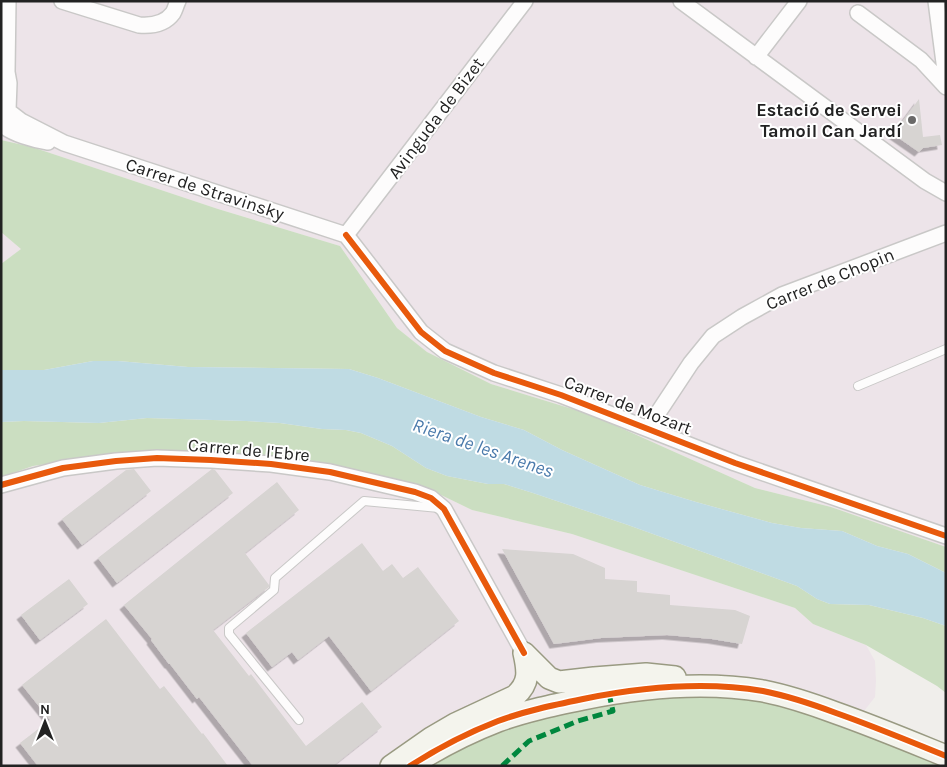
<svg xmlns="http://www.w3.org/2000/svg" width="947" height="767" viewBox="0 0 947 767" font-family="Karla,sans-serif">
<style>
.industrial{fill:#ede4e9}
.forest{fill:#cbdec1}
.water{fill:#bfdbe3}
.building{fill:#d7d4d2;filter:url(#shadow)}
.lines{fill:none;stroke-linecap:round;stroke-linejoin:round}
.service-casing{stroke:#c9c8c7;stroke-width:10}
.minor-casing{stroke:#c9c8c7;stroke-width:18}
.secondary-casing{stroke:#999a82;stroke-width:24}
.service{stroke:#fdfcfc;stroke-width:8}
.minor{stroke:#fdfcfc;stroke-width:15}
.secondary{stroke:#f4f4ed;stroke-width:21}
.quiet{stroke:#00873e;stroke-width:5;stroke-dasharray:10 5;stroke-linecap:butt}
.cycleway-casing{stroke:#fff;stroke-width:9}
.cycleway{stroke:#e8590c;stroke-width:6}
.poi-dot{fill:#6a6968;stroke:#fff;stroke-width:2}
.labels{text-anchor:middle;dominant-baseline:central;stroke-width:4;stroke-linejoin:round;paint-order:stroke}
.poi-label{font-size:18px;font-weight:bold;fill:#222;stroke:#fff;text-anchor:end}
.street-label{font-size:18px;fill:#222;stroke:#fff}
.water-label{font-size:19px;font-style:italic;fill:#4a7aab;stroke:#fff}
</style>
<defs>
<filter id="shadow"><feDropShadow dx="-4.5" dy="4.5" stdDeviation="0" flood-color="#0004"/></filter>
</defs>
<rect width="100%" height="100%" fill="#f0eeeb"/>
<path class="industrial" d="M 1,1 L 946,1 L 946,547 L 831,507 L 755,488 L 592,415 L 491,384 L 427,352 L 397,328 L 340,246 L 218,209 L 32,147 L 1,140 Z
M 1,232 L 22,249 L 1,264 Z
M 216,453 L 264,455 L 313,461 L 399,480 L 439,494 L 472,510 L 572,534 L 795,608 L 813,624 L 866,645 L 875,661 L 876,681 L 875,697 L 861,715 L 410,766 L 1,766 L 1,477 L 33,466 L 87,458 Z"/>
<path class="forest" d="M 1,140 L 32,147 L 218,209 L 340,246 L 397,328 L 427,352 L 491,384 L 592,415 L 755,488 L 831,507 L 946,547 L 946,573 L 908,554 L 877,546 L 842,531 L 801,528 L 772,523 L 696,502 L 640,485 L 562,450 L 524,430 L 481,417 L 378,378 L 349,369 L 188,367 L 118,361 L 93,361 L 44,370 L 1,370 L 1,264 L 21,249 L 1,232 Z
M 147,418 L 246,421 L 280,423 L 322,429 L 346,430 L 361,433 L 392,446 L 426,468 L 447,476 L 488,484 L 504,484 L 533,493 L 628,525 L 797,586 L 817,599 L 830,604 L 869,605 L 923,618 L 946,626 L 946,693 L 937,686 L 866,645 L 813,624 L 795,608 L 572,534 L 472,510 L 439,494 L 399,480 L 313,461 L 264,455 L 216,453 L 87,458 L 33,466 L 1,477 L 1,422 L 24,421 L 99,423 Z
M 715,693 L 896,727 L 946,744 L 946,766 L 427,766 L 497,731 L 593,704 Z"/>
<path class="water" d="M 93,361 L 118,361 L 188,367 L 349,369 L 378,378 L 481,417 L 524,430 L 562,450 L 640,485 L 696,502 L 772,523 L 801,528 L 842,531 L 877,546 L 908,554 L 946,573 L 946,626 L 923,618 L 869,605 L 830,604 L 817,599 L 797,586 L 628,525 L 533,493 L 504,484 L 488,484 L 447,476 L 426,468 L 392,446 L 361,433 L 346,430 L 322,429 L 280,423 L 246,421 L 147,418 L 99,423 L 24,421 L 1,422 L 1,370 L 44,370 Z"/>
<path class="building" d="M 919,99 L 923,137 L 940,135 L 942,145 L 923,148 L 919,152 L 893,134 Z
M 134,469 L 151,491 L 82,545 L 62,519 L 126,470 Z
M 212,469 L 215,470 L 233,493 L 117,583 L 98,558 Z
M 277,482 L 299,510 L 245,553 L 269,585 L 269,587 L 213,630 L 249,676 L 251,674 L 306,746 L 362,702 L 382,727 L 333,766 L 253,766 L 199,697 L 197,699 L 170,664 L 169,664 L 151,640 L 152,639 L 124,605 Z
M 362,543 L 383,571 L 392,564 L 403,578 L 418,567 L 459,621 L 371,691 L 329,636 L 298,660 L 292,652 L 272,667 L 246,633 Z
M 502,549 L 573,554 L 605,568 L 605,579 L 637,581 L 637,592 L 670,595 L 670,605 L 735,610 L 750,616 L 742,644 L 712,639 L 667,635 L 601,638 L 554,644 Z
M 69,579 L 88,604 L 40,640 L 21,615 Z
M 106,619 L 160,689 L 164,686 L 202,734 L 203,733 L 228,766 L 38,766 L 20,743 L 50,720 L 22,685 Z"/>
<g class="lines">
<g class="service-casing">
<path id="service" d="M 858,386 L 946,349
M 299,720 L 229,634 L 229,628 L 274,590 L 275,578 L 364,501 L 439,508"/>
</g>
<g class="minor-casing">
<path id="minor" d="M 62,1 L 139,25 C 151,26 165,24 173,13 C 175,10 176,5 178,1
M 681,1 L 925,181 L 946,193
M 936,1 L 946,78
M 858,13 L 921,60 L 946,87
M 756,57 L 799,1
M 8,111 L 21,121 L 64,143 L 346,235
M 1,120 L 5,118 L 8,110 L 9,83 L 7,72 L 8,1
M 1,124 C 12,134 34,140 48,142
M 346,235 L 421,332 L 445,351 L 494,373 L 561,395 L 735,463 L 946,536
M 346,235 L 525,1
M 648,428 L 691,363 L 713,336 L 742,317 L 782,295 L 946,233
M 1,485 L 63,468 L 116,461 L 157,458 L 211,460 L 271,464 L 330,472 L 415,492 L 431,498 L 444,509 L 524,653"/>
</g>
<g class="secondary-casing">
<path id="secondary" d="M 524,653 L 549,678 L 559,682 L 594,678 L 646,674 L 675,677
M 391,766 L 431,738 L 455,724 L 515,696 C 530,683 528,671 524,653
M 410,766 C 438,748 467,733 498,721 C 525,711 554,705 583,699 C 642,687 703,681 763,691 C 788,696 812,704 836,713 C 873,726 909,741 946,756"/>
</g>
<use href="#service" class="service"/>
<use href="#minor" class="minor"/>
<use href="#secondary" class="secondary"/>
<path class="quiet" d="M 502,766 L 529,741 L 578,721 L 613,711 L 609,694"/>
<g class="cycleway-casing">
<path id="cycleway" d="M 346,235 L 421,332 L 445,351 L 494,373 L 561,395 L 735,463 L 946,536
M 1,485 L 63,468 L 116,461 L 157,458 L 211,460 L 271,464 L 330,472 L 415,492 L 431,498 L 444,509 L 524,653
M 410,766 C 438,748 467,733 498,721 C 525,711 554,705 583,699 C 642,687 703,681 763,691 C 788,696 812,704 836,713 C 873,726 909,741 946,756"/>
</g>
<use href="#cycleway" class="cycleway"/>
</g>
<circle class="poi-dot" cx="912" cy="120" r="5"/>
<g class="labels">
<g class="poi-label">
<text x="902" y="110">Estació de Servei<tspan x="902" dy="21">Tamoil Can Jardí</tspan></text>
</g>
<g class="street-label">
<text transform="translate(436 118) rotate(-53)">Avinguda de Bizet</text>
<text transform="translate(205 189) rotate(18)">Carrer de Stravinsky</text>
<text transform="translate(830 279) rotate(-22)">Carrer de Chopin</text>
<text transform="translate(628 405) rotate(21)">Carrer de Mozart</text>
<text transform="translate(249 450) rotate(5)">Carrer de l'Ebre</text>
</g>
<g class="water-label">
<text transform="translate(483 448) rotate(19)">Riera de les Arenes</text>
</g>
</g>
<rect width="947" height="767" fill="none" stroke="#222222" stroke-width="5"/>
<g transform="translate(45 722)" stroke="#ffffff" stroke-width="4" paint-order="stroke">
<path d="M0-4L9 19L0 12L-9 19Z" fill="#222222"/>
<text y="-8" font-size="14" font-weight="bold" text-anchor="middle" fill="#222222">N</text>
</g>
</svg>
